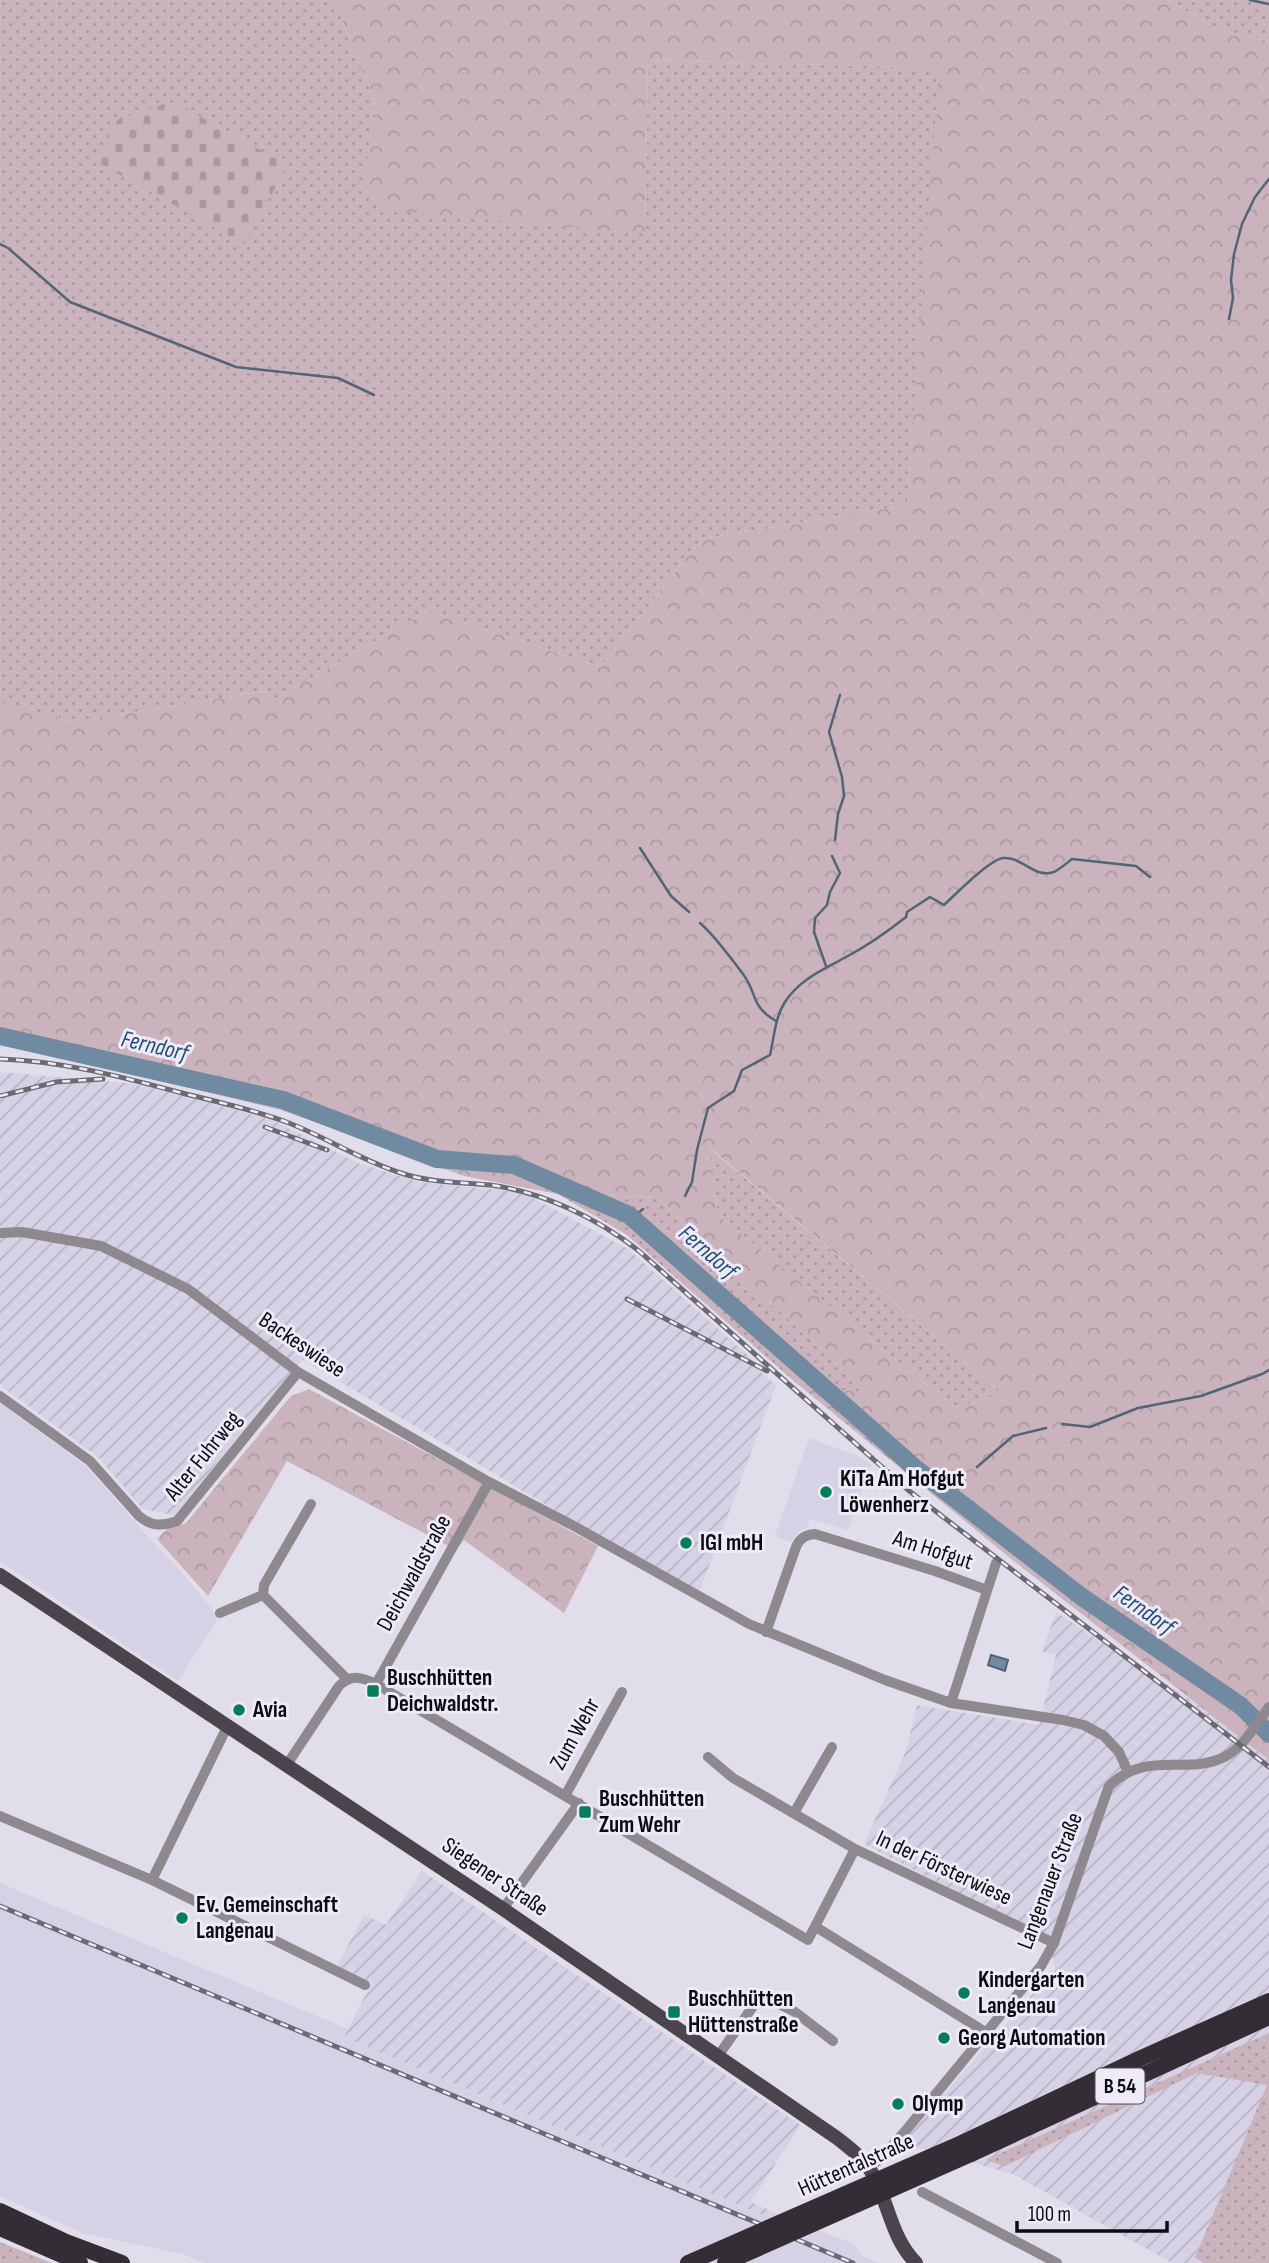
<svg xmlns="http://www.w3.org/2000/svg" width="1269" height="2263" viewBox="0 0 1269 2263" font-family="'Sofia Sans Condensed',sans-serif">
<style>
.built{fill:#d7d1e6}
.industrial{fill:url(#industrial-furrows)}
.grass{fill:url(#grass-dots)}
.forest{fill:url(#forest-crowns);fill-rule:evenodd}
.cemetery{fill:url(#cemetery-stones)}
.water{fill:url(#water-waves);stroke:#526476;stroke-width:2}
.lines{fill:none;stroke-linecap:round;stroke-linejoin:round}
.stream{stroke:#526476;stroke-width:2.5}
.river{stroke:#708aa2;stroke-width:18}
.minor{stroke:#8e898e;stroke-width:10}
.major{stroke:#4c444c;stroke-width:14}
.highway{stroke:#352d35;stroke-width:16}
.rail-casing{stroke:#6b6971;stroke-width:5}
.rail{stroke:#eeeaf8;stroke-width:2.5;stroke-dasharray:8;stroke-linecap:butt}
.highway-bridge{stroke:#352d35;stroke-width:16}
.poi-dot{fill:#067d5a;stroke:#eeeaf8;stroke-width:2.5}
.labels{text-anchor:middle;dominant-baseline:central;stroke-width:6;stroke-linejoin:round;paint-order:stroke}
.shield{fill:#eeeaf8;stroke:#504e55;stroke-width:2}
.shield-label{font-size:21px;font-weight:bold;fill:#0c0b0f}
.street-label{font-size:23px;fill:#0c0b0f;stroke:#eeeaf8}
.poi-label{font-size:23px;font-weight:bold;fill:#0c0b0f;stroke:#eeeaf8;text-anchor:start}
.water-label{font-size:24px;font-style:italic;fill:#224f73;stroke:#eeeaf8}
</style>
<defs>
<pattern id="industrial-furrows" width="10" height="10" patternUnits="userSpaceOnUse" patternTransform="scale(1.75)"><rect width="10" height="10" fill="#d7d1e6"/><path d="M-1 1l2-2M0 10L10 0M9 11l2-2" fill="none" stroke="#b7b2c4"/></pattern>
<pattern id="grass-dots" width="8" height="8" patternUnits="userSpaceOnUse" patternTransform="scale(1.75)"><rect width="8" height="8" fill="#cab3bc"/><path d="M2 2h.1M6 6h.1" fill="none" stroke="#ac99a0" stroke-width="1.8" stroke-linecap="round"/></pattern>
<pattern id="forest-crowns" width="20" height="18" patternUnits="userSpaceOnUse" patternTransform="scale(1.75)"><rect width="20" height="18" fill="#cab3bc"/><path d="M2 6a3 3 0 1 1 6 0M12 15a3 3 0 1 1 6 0" fill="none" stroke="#ac99a0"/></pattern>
<pattern id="cemetery-stones" width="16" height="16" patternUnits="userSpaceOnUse" patternTransform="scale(1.75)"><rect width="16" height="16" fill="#cab3bc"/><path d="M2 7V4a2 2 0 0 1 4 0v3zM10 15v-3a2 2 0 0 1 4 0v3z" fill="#ac99a0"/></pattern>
<pattern id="water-waves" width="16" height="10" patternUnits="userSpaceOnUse" patternTransform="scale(1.75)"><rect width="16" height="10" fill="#708aa2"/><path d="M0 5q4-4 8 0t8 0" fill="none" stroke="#5a6f82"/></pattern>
</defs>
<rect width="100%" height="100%" fill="#e1ddea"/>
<path class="built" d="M 0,1403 L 87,1467 L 151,1540 L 178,1568 L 219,1617 L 178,1681 L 0,1561 Z
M 809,1438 L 863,1458 L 871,1465 L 848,1530 L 810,1519 L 807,1528 L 799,1531 L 791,1542 L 775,1536 Z
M 0,1883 L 348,2029 L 344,2037 L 459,2086 L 770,2218 L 774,2212 L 853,2244 L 862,2256 L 879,2263 L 205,2263 L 183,2254 L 82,2233 L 0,2196 Z"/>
<path class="industrial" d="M 0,1072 L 126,1083 L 164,1090 L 272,1120 L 358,1163 L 418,1182 L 509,1191 L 531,1197 L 628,1249 L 752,1359 L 750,1363 L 776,1385 L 700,1591 L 602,1538 L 302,1359 L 174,1515 L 143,1509 L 98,1457 L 0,1385 Z
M 1056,1612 L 1208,1711 L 1269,1760 L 1269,2263 L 1172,2263 L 1013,2174 L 900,2143 L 1055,1969 L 1049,1940 L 864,1844 L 906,1751 L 917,1705 L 1039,1725 L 1056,1655 L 1042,1651 Z
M 422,1871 L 800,2125 L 751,2202 L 774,2212 L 770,2218 L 344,2037 L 372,1982 L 337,1966 L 364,1915 L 386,1925 Z"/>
<path class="grass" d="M 0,0 L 334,0 L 375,101 L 364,190 L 645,233 L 648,60 L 940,68 L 907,505 L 701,539 L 601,667 L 427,611 L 267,704 L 263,691 L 74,722 L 0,702 Z
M 1167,0 L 1269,0 L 1269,41 L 1218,29 Z
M 709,1148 L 1002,1393 L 955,1408 L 718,1215 Z
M 558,1194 L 657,1197 L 828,1356 L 864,1394 L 795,1382 L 627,1235 Z
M 1269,2033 L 1269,2263 L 1205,2263 L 1195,2258 L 1267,2085 L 1197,2073 L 1005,2166 L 985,2160 Z
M 0,2242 L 52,2263 L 0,2263 Z"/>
<path class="forest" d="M 334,0 L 1167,0 L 1218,29 L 1269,41 L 1269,1760 L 1015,1562 L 795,1382 L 863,1393 L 828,1356 L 657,1197 L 558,1194 L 464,1176 L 281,1110 L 0,1042 L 0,701 L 74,722 L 264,691 L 267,704 L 427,611 L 601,667 L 701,539 L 907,505 L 939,68 L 648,60 L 645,234 L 393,211 L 363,190 L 375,101 ZM 710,1148 L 1002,1393 L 955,1408 L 718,1215 Z
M 309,1389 L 598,1546 L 564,1613 L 464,1540 L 456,1550 L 287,1461 L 208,1596 L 157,1539 L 167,1529 L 186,1523 L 291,1396 Z"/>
<path class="cemetery" d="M 164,104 L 185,108 L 282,162 L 285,170 L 244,244 L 97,162 L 118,119 Z"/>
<path class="water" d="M 991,1655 L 1008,1660 L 1005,1671 L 988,1665 Z"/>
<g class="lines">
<path class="stream" d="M 1250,0 L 1269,4
M 0,244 L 8,248 L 70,302 L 236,367 L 338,378 L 374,395
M 1229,319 L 1233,298 L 1231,280 L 1234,254 L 1242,224 L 1255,197 L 1269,179
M 835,840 L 838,814 L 844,796 L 842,777 L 829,732 L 840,695
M 640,848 L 671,896 L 689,912
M 700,923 C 716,937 730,957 743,974 C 758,994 750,1006 776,1021
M 826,966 L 814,932 L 815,918 L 827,905 L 830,892 L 840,873 L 832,856
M 685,1196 L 692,1182 L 697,1150 L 708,1108 L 734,1091 L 742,1070 L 770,1055 C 774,1038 775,1017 785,1002 C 800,979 823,970 846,957 C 867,946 887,932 906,917 L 907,912 L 930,897 L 944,905 C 956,894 989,860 1003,858 C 1022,856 1034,879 1054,872 C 1060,869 1067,863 1072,859 L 1136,866 L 1150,877
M 632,1218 L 643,1209
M 1062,1424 L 1090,1427 L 1138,1408 L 1201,1396 L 1262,1374 L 1269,1370
M 977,1467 L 1013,1436 L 1046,1428
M 952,1496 L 957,1490"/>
<path class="river" d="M 0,1036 L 283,1100 L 437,1159 L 514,1165 L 629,1215 L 914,1467 L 1082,1597 L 1241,1706 L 1269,1734"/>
<path class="minor" d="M 0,1233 L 22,1232 L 101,1246 L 188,1289 L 298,1372 L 489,1482 L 572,1525 L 749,1624 L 885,1680 L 951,1703 L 1063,1720 L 1084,1725 L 1104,1736 L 1119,1752 L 1128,1772
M 0,1396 L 90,1461 L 139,1516 C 152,1527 162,1526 177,1521 L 298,1372
M 311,1504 L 264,1585 L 263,1595 L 347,1679
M 220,1613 L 263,1595
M 766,1632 L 796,1547 C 800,1538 805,1535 815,1534 L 935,1571 L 987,1590
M 376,1684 L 489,1482
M 951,1703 L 996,1563
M 708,1757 L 733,1778 L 855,1849 L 1054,1943
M 286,1766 L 339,1686 C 351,1674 362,1677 376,1684 L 808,1940 L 855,1849
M 565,1796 L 622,1692
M 794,1813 L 832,1747
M 0,1816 L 152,1880 L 365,1985
M 152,1880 L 227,1727
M 503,1909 L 579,1803
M 816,1927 L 987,2033
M 718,2056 L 761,1995 L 795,2012 L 833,2041
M 868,2167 L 878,2161 L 907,2129 L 1041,1966 L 1054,1943 L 1109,1786 C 1149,1748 1188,1777 1226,1756 C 1244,1746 1257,1723 1269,1707
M 922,2192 L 1057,2263"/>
<path class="major" d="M 0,1575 L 503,1909 L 837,2138 C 850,2148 864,2159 872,2173 C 889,2203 891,2238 916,2263"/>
<path class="highway" d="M 964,2142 L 1141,2058 L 1269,2001
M 971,2154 L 1269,2017
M 0,2211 L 66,2242 L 122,2263
M 0,2228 L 80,2263"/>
<g class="rail-casing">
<path id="rail" d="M 0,1059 C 63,1061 122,1077 182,1093 C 218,1102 255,1110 289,1123 C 327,1138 361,1160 401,1173 C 430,1183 460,1182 490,1185 C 543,1192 597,1218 639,1251 L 908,1490 L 1269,1767
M 0,1096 L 56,1082 L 103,1079
M 265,1127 L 327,1150
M 627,1299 L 767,1371
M 0,1906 L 853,2263"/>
</g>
<use href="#rail" class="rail"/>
<path class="highway-bridge" d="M 688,2263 L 964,2142
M 725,2263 L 971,2154"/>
</g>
<g class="poi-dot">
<circle cx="826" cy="1492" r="7"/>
<circle cx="686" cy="1543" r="7"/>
<rect x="366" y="1684" width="14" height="14" rx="3.5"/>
<circle cx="239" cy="1710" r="7"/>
<rect x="578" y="1805" width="14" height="14" rx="3.5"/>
<circle cx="182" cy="1918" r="7"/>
<circle cx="964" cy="1993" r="7"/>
<rect x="667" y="2005" width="14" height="14" rx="3.5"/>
<circle cx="944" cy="2038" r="7"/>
<circle cx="898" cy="2104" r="7"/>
</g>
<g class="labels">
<rect class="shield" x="1095.5" y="2068.5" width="49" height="35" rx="5"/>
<g class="shield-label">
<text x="1120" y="2086">B 54</text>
</g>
<g class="street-label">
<text transform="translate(302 1345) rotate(34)">Backeswiese</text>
<text transform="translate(203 1456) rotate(-51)">Alter Fuhrweg</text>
<text transform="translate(933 1550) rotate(18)">Am Hofgut</text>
<text transform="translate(414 1573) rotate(-61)">Deichwaldstraße</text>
<text transform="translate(575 1734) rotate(-61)">Zum Wehr</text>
<text transform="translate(944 1868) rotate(25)">In der Försterwiese</text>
<text transform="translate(495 1877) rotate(34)">Siegener Straße</text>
<text transform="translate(1050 1881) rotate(-69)">Langenauer Straße</text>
<text transform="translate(856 2165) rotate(-24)">Hüttentalstraße</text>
</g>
<g class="poi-label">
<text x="840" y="1479">KiTa Am Hofgut<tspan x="840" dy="26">Löwenherz</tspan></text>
<text x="700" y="1543">IGI mbH</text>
<text x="387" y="1678">Buschhütten<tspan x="387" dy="26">Deichwaldstr.</tspan></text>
<text x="253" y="1710">Avia</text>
<text x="599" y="1799">Buschhütten<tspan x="599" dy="26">Zum Wehr</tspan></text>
<text x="196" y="1905">Ev. Gemeinschaft<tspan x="196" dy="26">Langenau</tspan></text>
<text x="978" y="1980">Kindergarten<tspan x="978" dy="26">Langenau</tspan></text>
<text x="688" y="1999">Buschhütten<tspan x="688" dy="26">Hüttenstraße</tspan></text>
<text x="958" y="2038">Georg Automation</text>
<text x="912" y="2104">Olymp</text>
</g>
<g class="water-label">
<text transform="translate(155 1046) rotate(13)">Ferndorf</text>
<text transform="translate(708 1252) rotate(41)">Ferndorf</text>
<text transform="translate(1144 1610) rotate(35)">Ferndorf</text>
</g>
</g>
<path d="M1017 2221v10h150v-10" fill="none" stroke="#0c0b0f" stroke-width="3.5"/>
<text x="1028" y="2221" font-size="21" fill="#0c0b0f" stroke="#eeeaf8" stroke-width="5" paint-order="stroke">100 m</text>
</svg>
